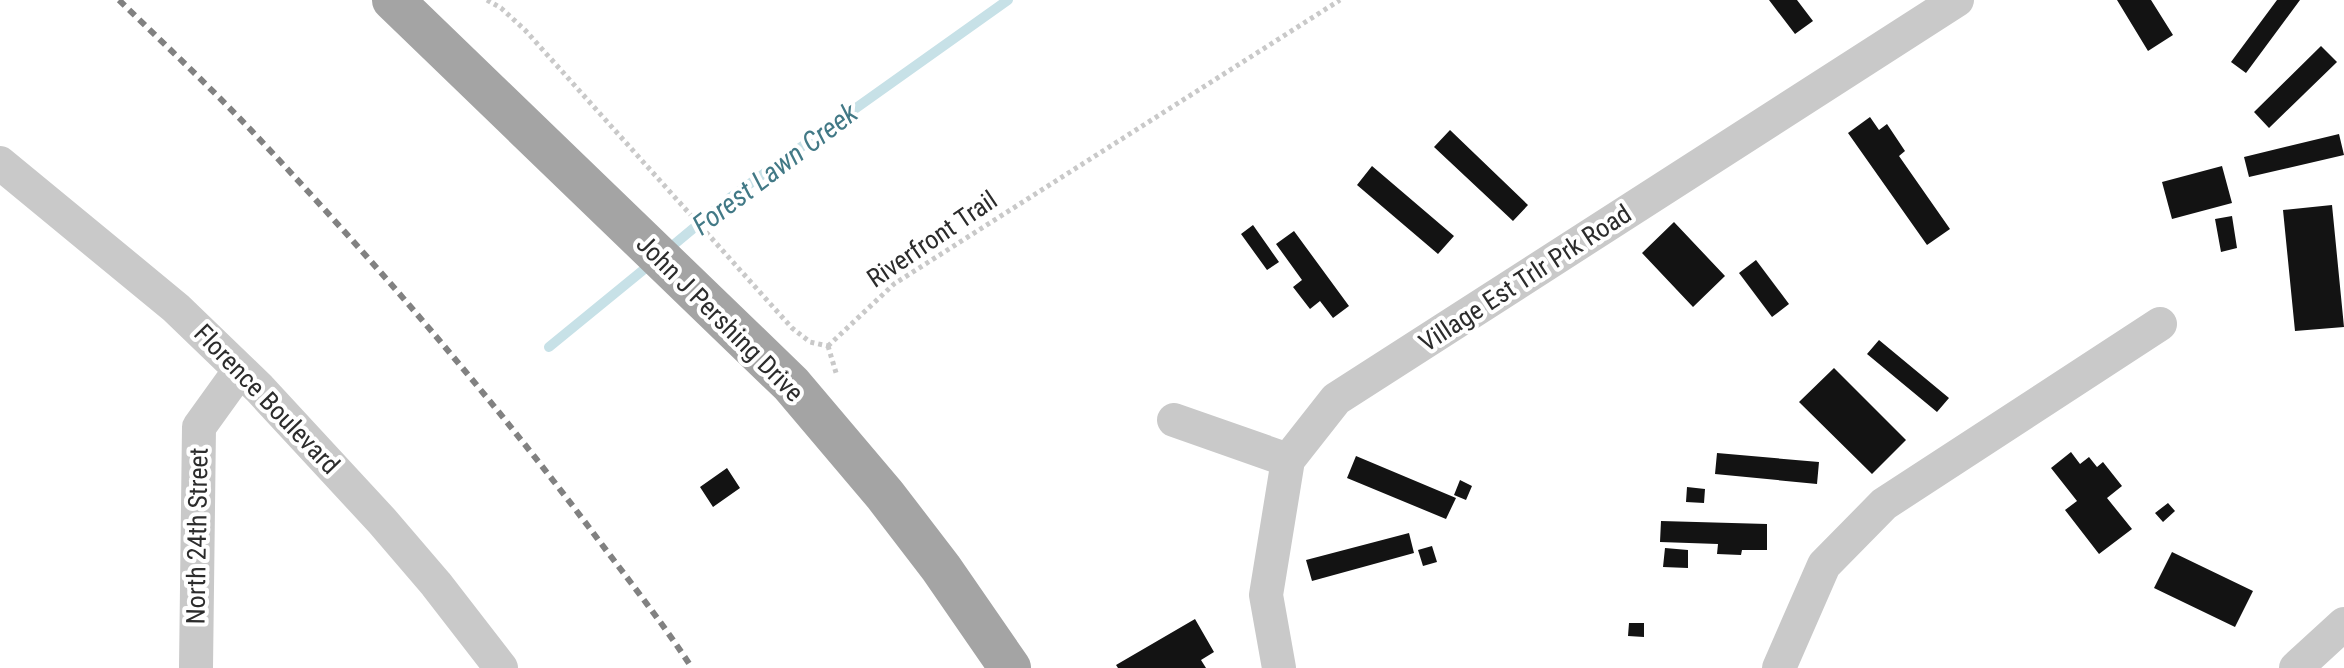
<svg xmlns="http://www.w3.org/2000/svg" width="2344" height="668" viewBox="0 0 2344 668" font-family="'Roboto Condensed',sans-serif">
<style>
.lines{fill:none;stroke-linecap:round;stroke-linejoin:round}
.stream{stroke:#c7e1e7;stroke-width:10}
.building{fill:#131313}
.path{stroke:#c9c9c9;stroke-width:5;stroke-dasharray:4 4;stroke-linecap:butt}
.minor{stroke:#c9c9c9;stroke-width:34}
.major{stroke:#a4a4a4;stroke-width:42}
.rail{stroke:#818181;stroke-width:6;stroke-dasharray:8 6;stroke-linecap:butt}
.labels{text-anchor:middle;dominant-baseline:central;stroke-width:8;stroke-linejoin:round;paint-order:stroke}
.street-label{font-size:26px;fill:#2c2c2c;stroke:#fff}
.water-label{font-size:28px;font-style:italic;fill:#427986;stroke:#fff}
</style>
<rect width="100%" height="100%" fill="#fff"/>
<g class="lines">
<path class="stream" d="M 665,252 L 731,197 L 1008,0
M 549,347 L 653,262"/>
</g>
<path class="building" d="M 1769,0 L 1797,0 L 1813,21 L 1795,34 Z
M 2117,0 L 2151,0 L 2173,35 L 2148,51 Z
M 2277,0 L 2300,0 L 2246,73 L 2231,62 Z
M 2321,46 L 2337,62 L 2269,128 L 2254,112 Z
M 1870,117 L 1879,130 L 1887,124 L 1905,151 L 1899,156 L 1950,229 L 1927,245 L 1848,133 Z
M 1450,130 L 1528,205 L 1513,221 L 1434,147 Z
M 2339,134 L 2344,155 L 2249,177 L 2244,157 Z
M 1372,166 L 1454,236 L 1438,254 L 1357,185 Z
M 2222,166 L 2232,203 L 2172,219 L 2162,182 Z
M 2332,205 L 2344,327 L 2295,331 L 2283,210 Z
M 2232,216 L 2237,248 L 2221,252 L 2215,219 Z
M 1674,222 L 1725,276 L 1693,307 L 1642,253 Z
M 1253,225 L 1279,262 L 1267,270 L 1241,234 Z
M 1294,231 L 1349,306 L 1333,318 L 1320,301 L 1310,309 L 1293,287 L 1302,280 L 1276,244 Z
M 1756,260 L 1789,304 L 1772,317 L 1739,273 Z
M 1879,340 L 1949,398 L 1937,412 L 1867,354 Z
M 1834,368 L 1906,440 L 1872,474 L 1799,402 Z
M 2071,452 L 2080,464 L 2089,457 L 2097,467 L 2103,462 L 2122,486 L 2107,498 L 2132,529 L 2099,554 L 2065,510 L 2077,501 L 2051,468 Z
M 1717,453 L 1819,462 L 1817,484 L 1715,474 Z
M 1356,456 L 1456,498 L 1446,519 L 1347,478 Z
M 727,468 L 740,488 L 713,507 L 700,487 Z
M 1460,480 L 1472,486 L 1466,500 L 1454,495 Z
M 1687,487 L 1705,489 L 1704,503 L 1686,502 Z
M 2168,503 L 2175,511 L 2163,522 L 2155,513 Z
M 1661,521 L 1767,524 L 1767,550 L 1742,550 L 1741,555 L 1717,554 L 1718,544 L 1660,542 Z
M 1409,533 L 1414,553 L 1312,581 L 1306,560 Z
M 1432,546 L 1437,562 L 1423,566 L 1418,550 Z
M 1665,548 L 1688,550 L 1688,568 L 1663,567 Z
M 2172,552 L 2253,591 L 2235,627 L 2154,588 Z
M 1195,619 L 1214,652 L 1201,660 L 1206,668 L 1118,668 L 1116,665 Z
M 1629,623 L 1644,623 L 1644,637 L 1628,636 Z"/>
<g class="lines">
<path class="path" d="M 487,0 L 501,8 L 525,30 L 792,328 L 810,342 L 828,346
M 828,346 L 894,284 L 1340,0
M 828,346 L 837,376"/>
<path class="minor" d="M 0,163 L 176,308 L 259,388 L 382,521 L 436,584 L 501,668
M 1174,420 L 1288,460
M 196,668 L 199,427 L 240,370
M 1279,668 L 1266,595 L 1288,460 L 1336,399 L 1957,0
M 1779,668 L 1824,565 L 1884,504 L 2160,324
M 2296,668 L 2344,624"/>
<path class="major" d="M 393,0 L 791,384 L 885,495 L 941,568 L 1010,668"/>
<path class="rail" d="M 119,0 C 163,43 207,84 249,128 C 369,255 483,387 588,526 C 623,573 660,619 692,668"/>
</g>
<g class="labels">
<g class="street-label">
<text transform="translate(932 239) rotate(-34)">Riverfront Trail</text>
<text transform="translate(1525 278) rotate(-33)">Village Est Trlr Prk Road</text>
<text transform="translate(720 318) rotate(45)">John J Pershing Drive</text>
<text transform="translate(267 399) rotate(46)">Florence Boulevard</text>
<text transform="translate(197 536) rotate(-89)">North 24th Street</text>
</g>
<g class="water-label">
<text transform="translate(775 169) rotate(-37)">Forest Lawn Creek</text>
</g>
</g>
</svg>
